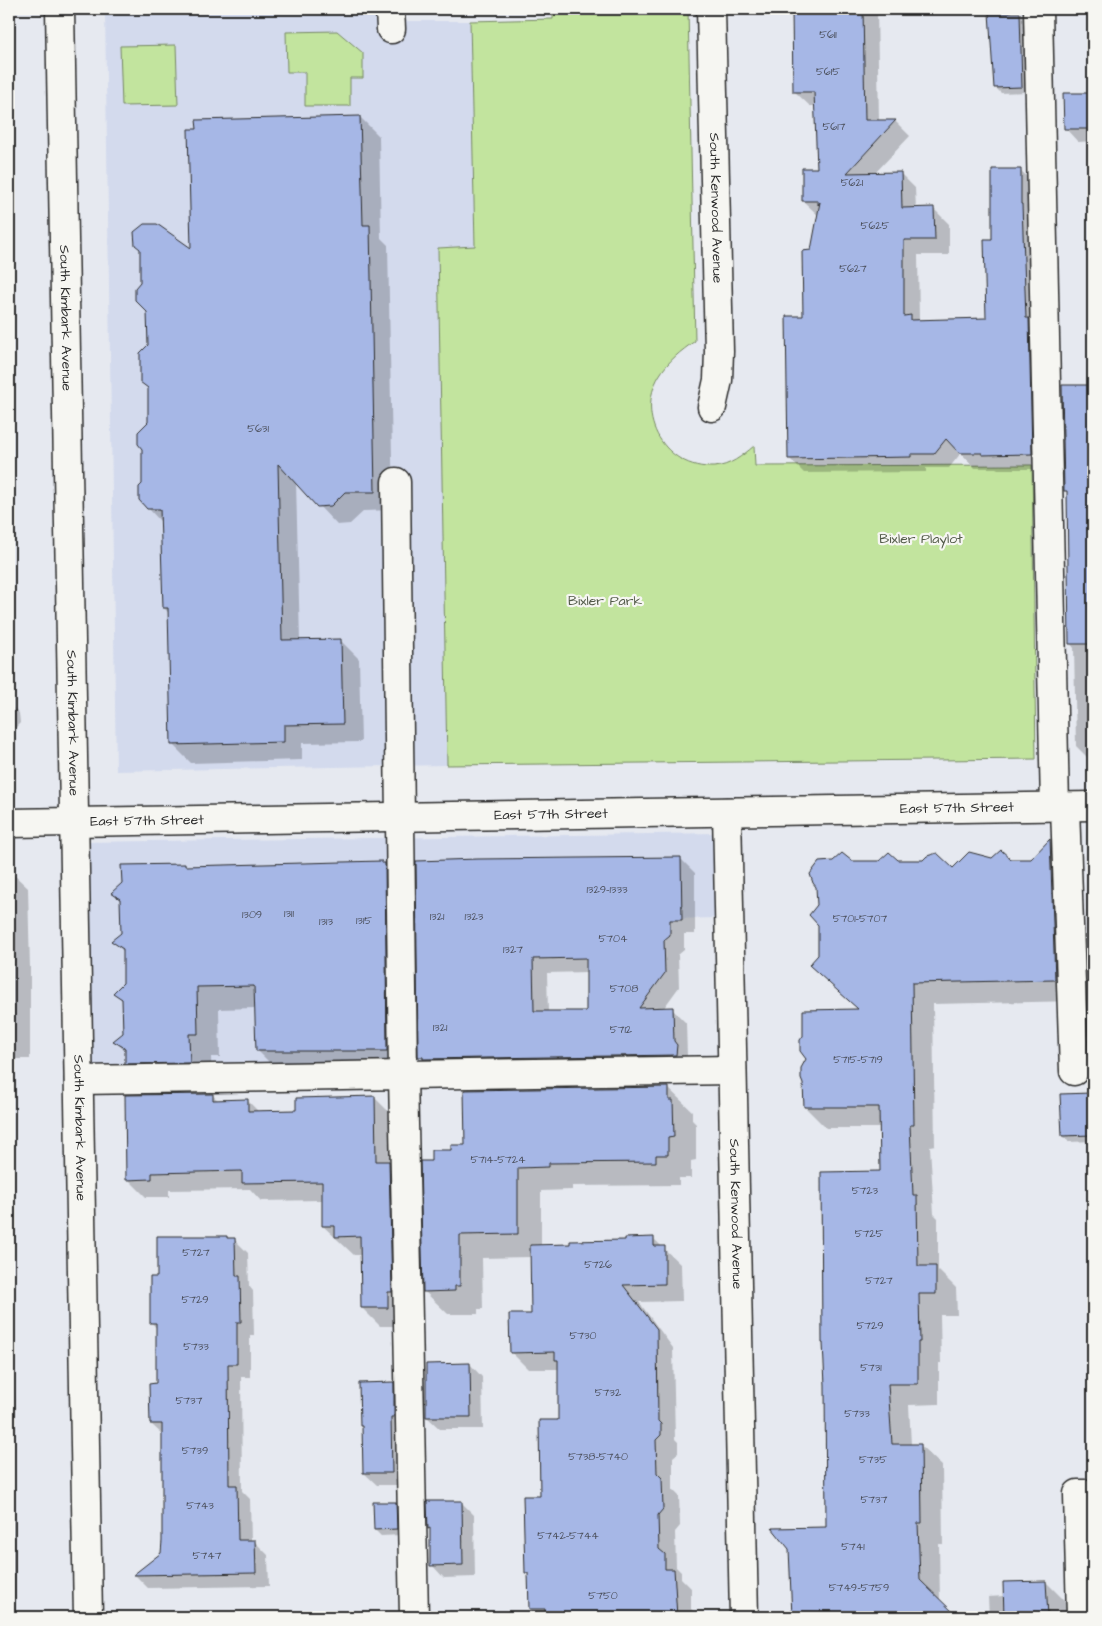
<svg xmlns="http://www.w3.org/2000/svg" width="1102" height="1626" viewBox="0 0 1102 1626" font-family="'Architects Daughter',sans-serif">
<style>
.built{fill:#d3daed}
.green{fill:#c2e49e;stroke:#768864}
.shadow{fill:#0003;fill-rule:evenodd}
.building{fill:#a6b7e6;stroke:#2b2b2b;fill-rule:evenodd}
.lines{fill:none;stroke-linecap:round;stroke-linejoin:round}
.minor-casing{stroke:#2b2b2b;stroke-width:31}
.minor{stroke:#f6f6f2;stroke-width:28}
.labels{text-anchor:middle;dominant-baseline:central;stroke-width:4.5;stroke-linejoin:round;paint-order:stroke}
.number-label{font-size:11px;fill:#4a4e5a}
.street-label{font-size:14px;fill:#2b2b2b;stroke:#f6f6f2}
.park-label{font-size:14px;fill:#515948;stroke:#f6f6f2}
</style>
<rect width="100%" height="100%" fill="#e6e9f0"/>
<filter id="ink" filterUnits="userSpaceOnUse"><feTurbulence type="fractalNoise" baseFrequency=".02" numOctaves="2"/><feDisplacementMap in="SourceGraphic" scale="10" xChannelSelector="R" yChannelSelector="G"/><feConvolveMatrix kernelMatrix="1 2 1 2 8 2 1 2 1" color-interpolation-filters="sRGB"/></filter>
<g filter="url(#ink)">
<path class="built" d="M 105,9 L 396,9 L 396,21 L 470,21 L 475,247 L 438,248 L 447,765 L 116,771 Z
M 722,833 L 724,918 L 533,921 L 536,1069 L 83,1073 L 80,842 Z"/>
<path class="green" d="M 553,9 L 688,9 L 695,341 C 681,351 668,361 659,376 C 635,417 665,469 714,467 C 730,466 742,456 754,446 L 755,466 L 1032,465 L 1036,759 L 447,765 L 438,248 L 475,246 L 470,21 L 553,19 Z
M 337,31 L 363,53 L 363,78 L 350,78 L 350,106 L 305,106 L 305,72 L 287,72 L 286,32 Z
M 176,45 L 178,105 L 122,106 L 120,46 Z"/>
<path class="shadow" d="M 793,9 L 877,9 L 879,121 L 895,121 L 910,136 L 875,173 L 900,173 L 915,188 L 916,209 L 934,209 L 949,224 L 949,255 L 918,255 L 919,321 L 988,319 L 993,240 L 1020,170 L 1036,185 L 1046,469 L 998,469 L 996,468 L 975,468 L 961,453 L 949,468 L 926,468 L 926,472 L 804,473 L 789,458 L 812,251 L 819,216 L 803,201 L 818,169 L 816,106 L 810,106 L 794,91 Z
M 1020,14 L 1026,20 L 1027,92 L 1001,93 L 995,87 Z
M 1064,94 L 1093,94 L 1093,141 L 1078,142 L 1066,129 Z
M 360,117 L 379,136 L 381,238 L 388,245 L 393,510 L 364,511 L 350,524 L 337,525 L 296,482 L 300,641 L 340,640 L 359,659 L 361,742 L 302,743 L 302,760 L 191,763 L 172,744 L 170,614 L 164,608 L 161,522 L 148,508 L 144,484 L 143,448 L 149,422 L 149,389 L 141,381 L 149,345 L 192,251 Z
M 1063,386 L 1093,386 L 1093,763 L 1076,746 L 1074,648 L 1070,643 L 1068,493 L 1065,490 Z
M 9,685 L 14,690 L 14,708 L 19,713 L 20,723 L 15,728 L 15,754 L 9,754 Z
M 1050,841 L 1071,862 L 1076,1001 L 933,1004 L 935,1145 L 930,1146 L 934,1214 L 938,1218 L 938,1270 L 956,1288 L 957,1315 L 940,1315 L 941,1363 L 939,1363 L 939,1404 L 909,1405 L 911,1445 L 920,1445 L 942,1466 L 943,1544 L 939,1544 L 940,1602 L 957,1617 L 793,1617 L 790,1548 L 827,1528 L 881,1172 L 880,1128 L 826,1128 L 805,1107 L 859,1010 L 811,965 L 819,956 L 851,863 L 898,862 L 953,869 L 992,860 L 1031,860 Z
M 680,858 L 695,873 L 695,934 L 684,934 L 684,950 L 678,955 L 679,987 L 663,1009 L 672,1009 L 686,1023 L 687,1056 L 691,1060 L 434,1071 L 420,1057 L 417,862 ZM 587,972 L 587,1012 L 548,1012 L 547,973 Z
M 384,864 L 407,887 L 409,1073 L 280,1073 L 257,1050 L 256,1008 L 219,1009 L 220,1057 L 211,1057 L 212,1085 L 149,1086 L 126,1063 L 126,1052 L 115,1041 L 124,1034 L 123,1001 L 115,993 L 124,983 L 124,952 L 113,941 L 122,933 L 122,902 L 113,893 L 184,865 L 186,867 Z
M 9,873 L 12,873 L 28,888 L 30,968 L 30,1059 L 9,1059 Z
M 668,1088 L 692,1111 L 692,1120 L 696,1124 L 696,1160 L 691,1161 L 691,1178 L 679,1178 L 679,1185 L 572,1186 L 572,1190 L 541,1191 L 541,1246 L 653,1238 L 681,1265 L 682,1301 L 639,1302 L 673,1348 L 675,1439 L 678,1442 L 678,1453 L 673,1457 L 673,1490 L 679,1496 L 680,1526 L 675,1532 L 676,1567 L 681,1572 L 681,1578 L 691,1588 L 691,1609 L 699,1617 L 531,1617 L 530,1576 L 526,1572 L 541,1497 L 560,1421 L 559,1369 L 528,1369 L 511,1352 L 533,1316 L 532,1257 L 482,1258 L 483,1309 L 478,1309 L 478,1314 L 448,1314 L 424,1291 L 433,1163 L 466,1146 Z
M 212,1095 L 219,1101 L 247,1100 L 259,1112 L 297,1111 L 374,1097 L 393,1116 L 406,1326 L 380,1326 L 362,1308 L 361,1255 L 354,1255 L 323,1226 L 323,1200 L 261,1201 L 250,1189 L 169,1190 L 169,1197 L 146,1197 L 128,1179 Z
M 1090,1095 L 1093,1097 L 1093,1141 L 1069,1142 L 1063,1136 Z
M 9,1173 L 14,1178 L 15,1221 L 9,1221 Z
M 227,1237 L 229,1239 L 234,1239 L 248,1253 L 249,1286 L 253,1291 L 254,1335 L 250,1335 L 250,1377 L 241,1377 L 242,1491 L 250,1499 L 251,1542 L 255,1542 L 268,1555 L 269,1586 L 148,1588 L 135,1575 L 162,1554 L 163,1435 L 151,1424 L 157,1384 L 157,1329 L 151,1322 L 159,1278 Z
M 470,1364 L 482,1377 L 483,1429 L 440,1429 L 427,1417 Z
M 393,1384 L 406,1396 L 404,1485 L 377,1485 L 364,1473 L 364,1428 L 361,1425 Z
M 9,1386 L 15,1393 L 16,1432 L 13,1432 L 16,1617 L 9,1617 Z
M 461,1502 L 474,1515 L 475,1577 L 444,1578 L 432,1565 L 431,1530 L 429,1528 Z
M 396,1503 L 402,1509 L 402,1535 L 381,1536 L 375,1530 Z
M 1046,1582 L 1067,1603 L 1078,1617 L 989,1617 L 988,1597 L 1004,1596 Z"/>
<path class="building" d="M 792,9 L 863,9 L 865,120 L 896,120 L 847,173 L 901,172 L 902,208 L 934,207 L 935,240 L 904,240 L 904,316 L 911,315 L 911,320 L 986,318 L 984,239 L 992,239 L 992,169 L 1021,169 L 1021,204 L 1022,204 L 1026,318 L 1029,318 L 1032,454 L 982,455 L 982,453 L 959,453 L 946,439 L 934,454 L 911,454 L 911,457 L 788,459 L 786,316 L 803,316 L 802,251 L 811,250 L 820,202 L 818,205 L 818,201 L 802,201 L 802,168 L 817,168 L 814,92 L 793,92 Z
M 989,13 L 1020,13 L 1022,87 L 994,88 Z
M 1063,93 L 1093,93 L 1093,129 L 1064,129 Z
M 360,116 L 363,225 L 370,225 L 375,492 L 345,492 L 331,506 L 317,507 L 278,464 L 282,640 L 341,639 L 343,724 L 284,725 L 284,742 L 171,745 L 168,608 L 163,608 L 160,509 L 147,509 L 139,500 L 139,487 L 142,484 L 142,449 L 138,444 L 138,432 L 148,422 L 148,388 L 140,382 L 140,353 L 148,345 L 147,312 L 135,300 L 135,288 L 140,282 L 140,249 L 135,245 L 134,232 L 144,224 L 157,224 L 191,248 L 188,129 L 197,129 L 196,120 Z
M 1062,385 L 1093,385 L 1093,644 L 1069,644 L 1067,491 L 1064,491 Z
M 1050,839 L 1055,980 L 912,983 L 914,1125 L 910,1125 L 913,1195 L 917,1195 L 918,1266 L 936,1266 L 936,1294 L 919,1294 L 920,1342 L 918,1342 L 918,1384 L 888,1384 L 892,1444 L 921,1444 L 922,1523 L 918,1523 L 920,1580 L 958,1617 L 792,1617 L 789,1549 L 772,1528 L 826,1527 L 825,1385 L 823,1343 L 822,1343 L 821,1172 L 880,1171 L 879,1107 L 804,1107 L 803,1084 L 801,1079 L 801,1068 L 806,1059 L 800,1051 L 800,1040 L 803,1036 L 803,1010 L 858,1009 L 809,965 L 818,955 L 818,925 L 809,915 L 817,905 L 816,887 L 813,883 L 810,874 L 819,862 L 833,861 L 842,853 L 852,861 L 879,861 L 889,852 L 898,860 L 923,860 L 927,856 L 937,853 L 953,868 L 969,852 L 992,858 L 1001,850 L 1011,859 L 1031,859 Z
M 681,857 L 682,920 L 670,920 L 670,935 L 664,940 L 665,973 L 639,1008 L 673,1007 L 674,1041 L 677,1045 L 676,1055 L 423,1059 L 423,1057 L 418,1057 L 416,861 L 478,859 ZM 586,958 L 586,1011 L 534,1011 L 533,959 Z
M 382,861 L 382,863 L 385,863 L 387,1051 L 256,1051 L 254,986 L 197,987 L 198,1034 L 189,1034 L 190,1063 L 125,1064 L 125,1048 L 113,1041 L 123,1033 L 122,999 L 113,993 L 123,983 L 123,949 L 111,941 L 121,933 L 120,899 L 111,893 L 122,883 L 121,865 L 185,864 L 185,866 Z
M 669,1087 L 669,1100 L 673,1100 L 674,1137 L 668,1138 L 668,1155 L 656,1155 L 656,1162 L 549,1163 L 549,1167 L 518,1168 L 518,1234 L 460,1235 L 460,1286 L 455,1286 L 455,1291 L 423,1292 L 420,1161 L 431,1161 L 431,1150 L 451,1150 L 451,1145 L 465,1145 L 464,1090 Z
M 1091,1093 L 1092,1135 L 1062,1136 L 1060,1094 Z
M 213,1094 L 213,1100 L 248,1099 L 248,1111 L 296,1110 L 296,1098 L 375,1096 L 376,1161 L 389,1161 L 392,1292 L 388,1292 L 388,1308 L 361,1308 L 360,1236 L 335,1237 L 335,1226 L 322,1226 L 322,1182 L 242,1183 L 242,1171 L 152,1173 L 152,1179 L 126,1180 L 125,1095 Z
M 157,1236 L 227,1236 L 227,1238 L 235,1238 L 236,1276 L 240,1276 L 241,1322 L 237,1322 L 237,1364 L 228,1364 L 229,1485 L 237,1485 L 238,1540 L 255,1540 L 256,1573 L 133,1575 L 161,1553 L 162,1541 L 162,1424 L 150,1424 L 149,1384 L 156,1383 L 156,1323 L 150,1323 L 150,1277 L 157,1277 Z
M 654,1237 L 654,1246 L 665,1246 L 665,1284 L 623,1285 L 657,1329 L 658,1421 L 661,1424 L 661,1435 L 656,1440 L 657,1473 L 662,1478 L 663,1509 L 658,1515 L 659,1549 L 665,1554 L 665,1569 L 674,1569 L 677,1617 L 545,1617 L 545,1609 L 529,1609 L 528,1573 L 525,1573 L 523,1496 L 540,1496 L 539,1420 L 558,1420 L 558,1360 L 555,1360 L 555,1352 L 510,1353 L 509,1314 L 531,1314 L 530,1245 L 570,1244 L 570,1241 L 625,1240 L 625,1238 Z
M 470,1363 L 471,1417 L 426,1417 L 426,1364 Z
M 394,1382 L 394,1417 L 391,1417 L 392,1473 L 363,1473 L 362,1426 L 360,1426 L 359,1383 Z
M 427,1501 L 462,1501 L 463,1565 L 430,1566 L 430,1528 L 428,1529 Z
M 373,1502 L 396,1502 L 397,1529 L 374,1530 Z
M 1046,1581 L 1048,1617 L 1004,1617 L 1003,1582 Z"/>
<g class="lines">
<g class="minor-casing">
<g id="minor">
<path id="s1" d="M 60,9 L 88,1617"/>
<path d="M 390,9 L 391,29"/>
<path id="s2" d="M 711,9 L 719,351 L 718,380 L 712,407"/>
<path d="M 1038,9 L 1055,807"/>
<path d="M 396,482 L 403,1075 L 414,1617"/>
<path d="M 1065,807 L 1074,1071"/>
<path id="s3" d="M 727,812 L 744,1617"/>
<path id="s4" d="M 9,823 L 1093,806"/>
<path d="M 79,1080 L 732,1070"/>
<path d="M 1081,1617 L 1078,1494 L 1093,1494"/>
</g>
</g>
<use href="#minor" class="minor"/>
</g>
</g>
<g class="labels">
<g class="number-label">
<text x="828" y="34">5611</text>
<text x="828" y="71">5615</text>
<text x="834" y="126">5617</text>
<text x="852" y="182">5621</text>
<text x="875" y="225">5625</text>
<text x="853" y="268">5627</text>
<text x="258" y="428">5631</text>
<text x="607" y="889">1329-1333</text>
<text x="289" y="913">1311</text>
<text x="252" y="914">1309</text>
<text x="437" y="916">1321</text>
<text x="474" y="916">1323</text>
<text x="860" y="918">5701-5707</text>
<text x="364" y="920">1315</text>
<text x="326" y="921">1313</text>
<text x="613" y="938">5704</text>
<text x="513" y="949">1327</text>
<text x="624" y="988">5708</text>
<text x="440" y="1027">1321</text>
<text x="621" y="1029">5712</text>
<text x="858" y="1059">5715-5719</text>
<text x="498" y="1159">5714-5724</text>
<text x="865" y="1190">5723</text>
<text x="869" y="1233">5725</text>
<text x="196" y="1252">5727</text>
<text x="598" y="1264">5726</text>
<text x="879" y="1280">5727</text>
<text x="195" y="1299">5729</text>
<text x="870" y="1325">5729</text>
<text x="583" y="1335">5730</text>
<text x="196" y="1346">5733</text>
<text x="871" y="1367">5731</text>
<text x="608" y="1392">5732</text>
<text x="189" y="1400">5737</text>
<text x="857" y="1413">5733</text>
<text x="195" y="1450">5739</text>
<text x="598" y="1456">5738-5740</text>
<text x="873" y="1459">5735</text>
<text x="874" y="1499">5737</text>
<text x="200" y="1505">5743</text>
<text x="568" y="1535">5742-5744</text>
<text x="853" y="1546">5741</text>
<text x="207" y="1555">5747</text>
<text x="859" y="1587">5749-5759</text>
<text x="603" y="1595">5750</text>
</g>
<g class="street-label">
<text stroke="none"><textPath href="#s2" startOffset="199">South Kenwood Avenue</textPath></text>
<text stroke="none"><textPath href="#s1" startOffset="309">South Kimbark Avenue</textPath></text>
<text stroke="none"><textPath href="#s1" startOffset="714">South Kimbark Avenue</textPath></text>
<text stroke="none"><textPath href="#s4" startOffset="948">East 57th Street</textPath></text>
<text stroke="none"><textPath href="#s4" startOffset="542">East 57th Street</textPath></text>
<text stroke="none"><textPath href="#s4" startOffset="138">East 57th Street</textPath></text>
<text stroke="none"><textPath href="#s1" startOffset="1119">South Kimbark Avenue</textPath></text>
<text stroke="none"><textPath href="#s3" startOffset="402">South Kenwood Avenue</textPath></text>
</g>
<g class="park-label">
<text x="921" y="539">Bixler Playlot</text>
<text x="605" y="601">Bixler Park</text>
</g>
</g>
<rect width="1102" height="1626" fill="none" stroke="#f6f6f2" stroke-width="30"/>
<rect x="15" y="15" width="1072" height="1596" fill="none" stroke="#2b2b2b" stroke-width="2" filter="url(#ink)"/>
</svg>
